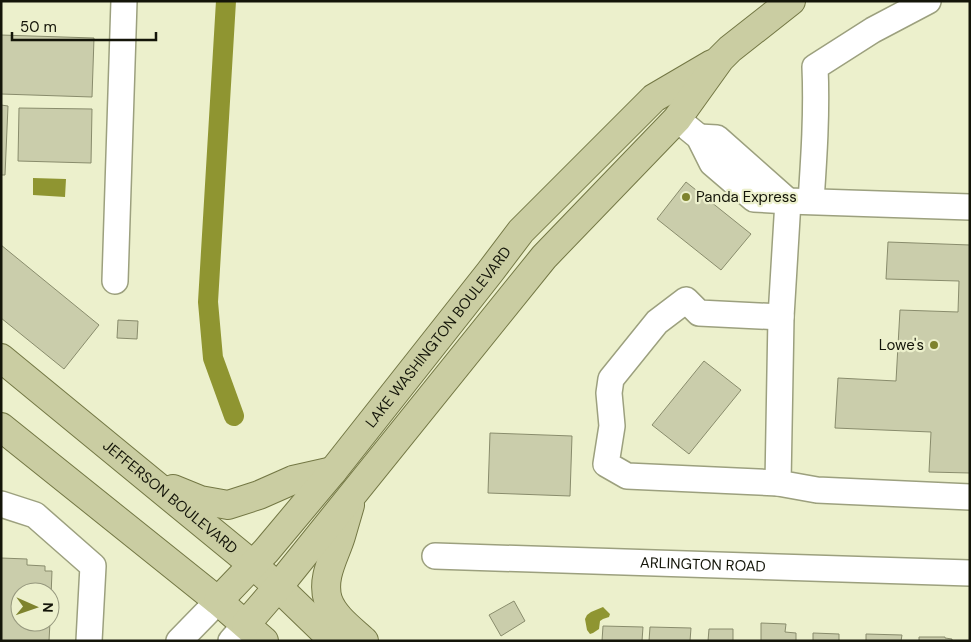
<svg xmlns="http://www.w3.org/2000/svg" width="971" height="642" viewBox="0 0 971 642" font-family="'DM Sans',sans-serif">
<style>
.water{fill:#8f9531}
.lines{fill:none;stroke-linecap:round;stroke-linejoin:round}
.canal{stroke:#8f9531;stroke-width:20}
.building{fill:#cacdab;stroke:#898c6c}
.minor-casing{stroke:#9ca07e;stroke-width:28}
.major-casing{stroke:#737744;stroke-width:30}
.minor{stroke:#fff;stroke-width:25}
.major{stroke:#cacda2;stroke-width:28}
.poi-dot{fill:#7e832e;stroke:#ecf0cc;stroke-width:2}
.labels{text-anchor:middle;dominant-baseline:central;stroke-width:4.5;stroke-linejoin:round;paint-order:stroke}
.poi-label{font-size:15px;fill:#141509;stroke:#ecf0cc;text-anchor:start}
.street-label{font-size:15px;fill:#141509;stroke:#ecf0cc}
</style>
<rect width="100%" height="100%" fill="#ecf0cc"/>
<path class="water" d="M 33,178 L 66,179 L 65,197 L 33,195 Z
M 603,607 L 610,614 L 609,617 L 603,619 L 600,621 L 599,629 L 593,633 L 590,634 L 587,630 L 585,619 L 587,615 L 591,612 Z"/>
<g class="lines">
<path class="canal" d="M 226,1 L 208,302 L 213,358 L 234,416"/>
</g>
<path class="building" d="M 1,35 L 94,38 L 92,97 L 1,94 Z
M 1,105 L 8,106 L 5,175 L 1,175 Z
M 19,108 L 92,109 L 91,163 L 18,161 Z
M 686,182 L 751,234 L 721,270 L 657,219 Z
M 888,242 L 970,245 L 970,473 L 929,472 L 931,432 L 835,428 L 838,378 L 896,381 L 900,310 L 958,312 L 959,281 L 886,279 Z
M 1,245 L 99,325 L 64,369 L 1,318 Z
M 118,320 L 138,321 L 137,339 L 117,338 Z
M 704,361 L 741,390 L 689,454 L 652,425 Z
M 490,433 L 572,436 L 570,496 L 488,493 Z
M 1,558 L 27,559 L 27,565 L 45,566 L 45,571 L 52,571 L 50,622 L 50,592 L 20,592 L 20,622 L 50,622 L 49,641 L 1,641 Z
M 514,601 L 525,621 L 501,636 L 489,615 Z
M 761,623 L 786,624 L 785,632 L 796,633 L 796,641 L 761,641 Z
M 603,626 L 643,627 L 642,641 L 602,641 Z
M 650,627 L 691,628 L 690,641 L 649,641 Z
M 709,629 L 733,629 L 733,641 L 708,641 Z
M 813,633 L 839,634 L 839,641 L 813,641 Z
M 866,634 L 902,635 L 901,641 L 866,641 Z
M 919,637 L 945,637 L 945,638 L 952,639 L 952,641 L 919,641 Z"/>
<g class="lines">
<g class="minor-casing">
<g id="minor">
<path d="M 677,119 L 699,137 L 712,163 L 754,199 L 788,201 L 970,207"/>
<path d="M 699,137 L 717,138 L 788,201"/>
<path d="M 788,201 L 781,317 L 778,483 L 817,490 L 970,497"/>
<path d="M 811,201 C 814,157 817,112 815,67 L 873,30 L 928,1"/>
<path d="M 115,281 L 124,1"/>
<path d="M 778,483 L 627,476 L 606,464 L 612,426 L 609,393 L 611,379 L 657,322 L 686,300 L 699,313 L 781,317"/>
<path d="M 1,504 L 35,515 L 93,566 L 89,641"/>
<path id="s1" d="M 435,556 L 970,573"/>
<path d="M 179,641 L 218,601"/>
<path d="M 231,641 L 246,624"/>
</g>
</g>
<g class="major-casing">
<g id="major">
<path id="s2" d="M 1,358 L 253,565 L 278,587 L 334,641"/>
<path d="M 1,427 L 218,601 L 264,641"/>
<path d="M 173,489 L 200,500 L 228,505 L 259,495 L 293,480 L 333,471"/>
<path d="M 350,505 C 347,515 344,526 341,536 C 335,556 321,577 328,600 C 334,617 351,629 364,641"/>
<path id="s3" d="M 218,601 L 266,551 L 333,471 L 490,272 L 521,231 L 654,98 L 712,64"/>
<path d="M 246,624 L 278,587 L 544,257 L 677,119 L 720,59 L 730,49 L 791,1"/>
</g>
</g>
<use href="#minor" class="minor"/>
<use href="#major" class="major"/>
</g>
<g class="poi-dot">
<circle cx="686" cy="197" r="5"/>
<circle cx="934" cy="345" r="5"/>
</g>
<g class="labels">
<g class="poi-label">
<text x="696" y="197">Panda Express</text>
<text x="924" y="345" text-anchor="end">Lowe's</text>
</g>
<g class="street-label">
<text stroke="none"><textPath href="#s3" startOffset="344">LAKE WASHINGTON BOULEVARD</textPath></text>
<text stroke="none"><textPath href="#s2" startOffset="219">JEFFERSON BOULEVARD</textPath></text>
<text stroke="none"><textPath href="#s1" startOffset="268">ARLINGTON ROAD</textPath></text>
</g>
</g>
<rect width="971" height="642" fill="none" stroke="#141509" stroke-width="5"/>
<g transform="translate(35 607) rotate(92)"><circle r="24" fill="#ecf0cc" stroke="#96987e"/>
<path d="M0-4L9 19L0 12L-9 19Z" fill="#7e832e"/>
<text y="-8" font-size="14" font-weight="bold" text-anchor="middle" fill="#141509">N</text>
</g>
<path d="M12 32v8h144v-8" fill="none" stroke="#141509" stroke-width="2.5"/>
<text x="20" y="32" font-size="15" fill="#141509" stroke="#ecf0cc" stroke-width="4" paint-order="stroke">50 m</text>
</svg>
